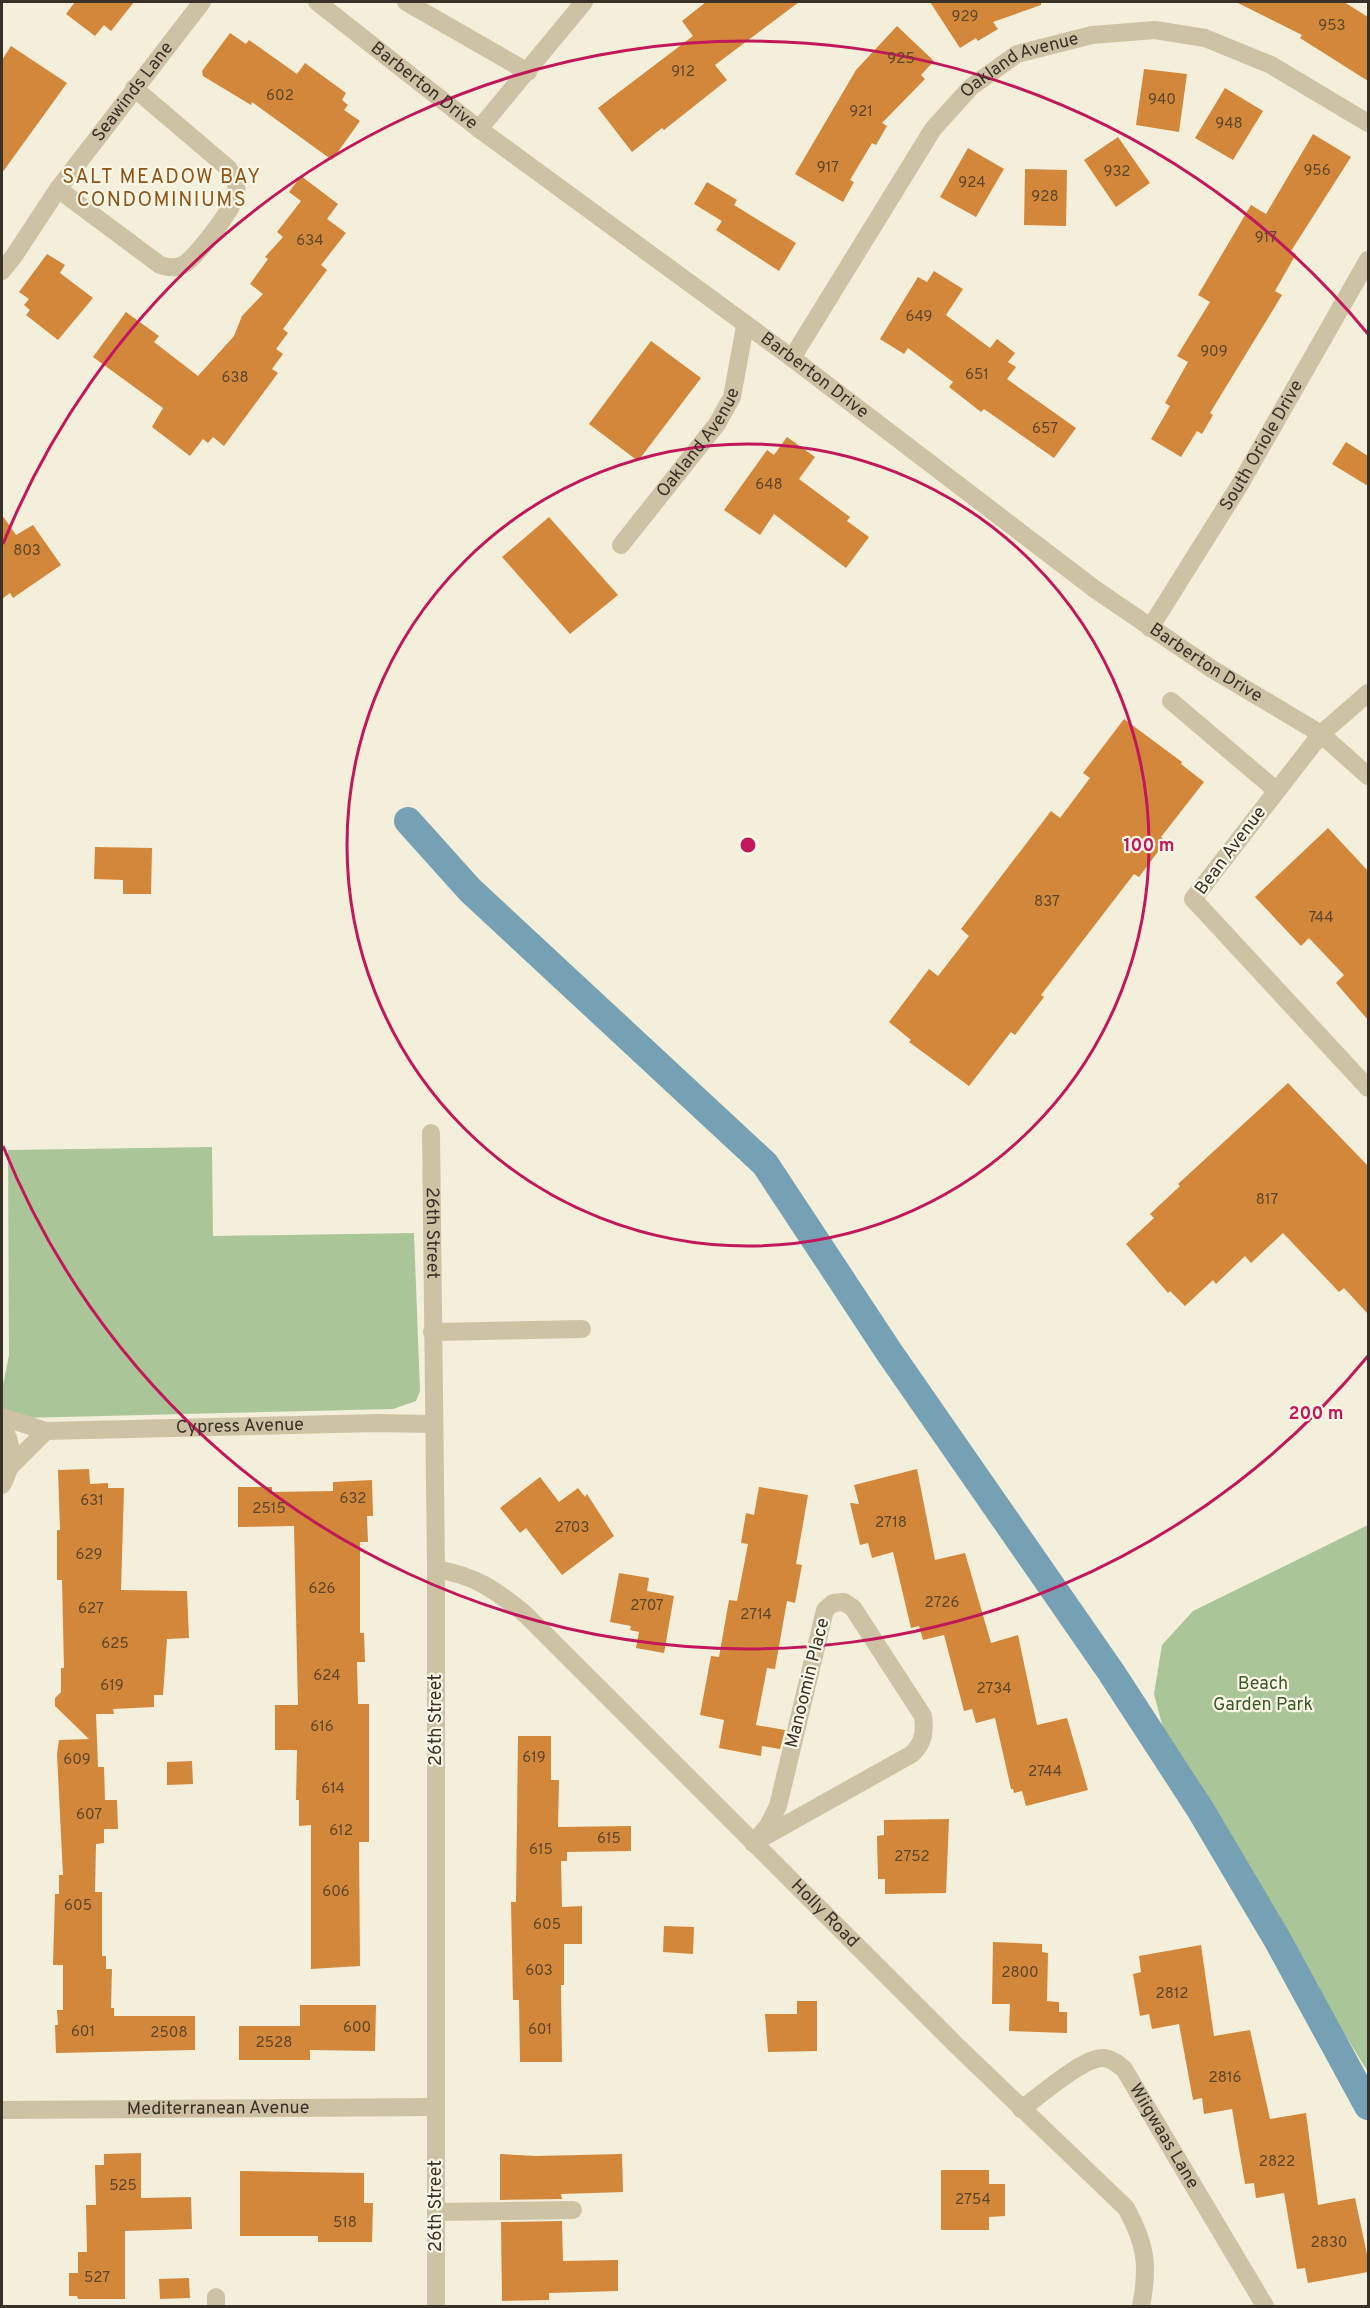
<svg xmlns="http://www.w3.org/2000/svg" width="1370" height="2308" viewBox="0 0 1370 2308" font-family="Overpass,sans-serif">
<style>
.green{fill:#aac598}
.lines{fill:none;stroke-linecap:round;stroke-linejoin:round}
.canal{stroke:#76a1b4;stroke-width:28}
.building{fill:#d2873a}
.minor{stroke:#cec2a5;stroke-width:18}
.ring{fill:none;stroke:#c2185b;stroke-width:3}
.labels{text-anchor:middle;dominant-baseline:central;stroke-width:4.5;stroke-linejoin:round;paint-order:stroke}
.number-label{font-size:15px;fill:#5e462c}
.street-label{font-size:18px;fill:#383127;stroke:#fbf7e7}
.park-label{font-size:18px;fill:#3a5928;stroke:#fbf7e7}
.neighbourhood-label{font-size:20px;letter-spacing:1.5px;fill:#905417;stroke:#fbf7e7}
.centre{fill:#c2185b;stroke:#fbf7e7;stroke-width:3}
.ring-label{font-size:18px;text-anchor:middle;font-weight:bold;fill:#c2185b;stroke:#fbf7e7;stroke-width:4.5;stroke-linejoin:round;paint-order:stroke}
</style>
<rect width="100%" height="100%" fill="#f4efda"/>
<path class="green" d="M 212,1147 L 213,1236 L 414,1233 L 420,1391 L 416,1401 L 393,1409 L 21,1418 L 2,1408 L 2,1390 L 9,1355 L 8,1150 Z
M 1368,1525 L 1368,2072 L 1169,1751 L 1154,1694 L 1162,1645 L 1193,1611 Z"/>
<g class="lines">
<path class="canal" d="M 408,821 L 470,890 L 765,1164 L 889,1352 L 1111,1672 L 1200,1809 L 1277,1939 L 1368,2106"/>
</g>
<path class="building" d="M 75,2 L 134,2 L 111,31 L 104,25 L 95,36 L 66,14 Z
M 706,2 L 799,2 L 715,65 L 727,80 L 664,130 L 662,128 L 632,152 L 598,108 L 693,36 L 682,21 Z
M 930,2 L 1041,2 L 1041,5 L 993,22 L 998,29 L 978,41 L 976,38 L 960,48 Z
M 1236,2 L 1344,2 L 1368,17 L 1368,81 L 1300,38 L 1302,35 Z
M 897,26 L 934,61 L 921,75 L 925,79 L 882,123 L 887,126 L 876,145 L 872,143 L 850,180 L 854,182 L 843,202 L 795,174 L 856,70 Z
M 230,33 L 246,44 L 249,40 L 297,74 L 305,63 L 346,93 L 342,100 L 348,105 L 344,110 L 360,121 L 332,160 L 252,102 L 251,105 L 203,76 L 202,71 Z
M 11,46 L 67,83 L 2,173 L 2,60 Z
M 1144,69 L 1187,74 L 1179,132 L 1136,125 Z
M 1225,88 L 1263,111 L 1233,160 L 1195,138 Z
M 1313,134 L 1351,157 L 1291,251 L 1296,254 L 1275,291 L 1282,295 L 1210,413 L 1213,415 L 1202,434 L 1197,431 L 1181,457 L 1151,439 L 1170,406 L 1165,403 L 1188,362 L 1177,356 L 1210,302 L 1198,295 L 1251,205 L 1266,214 Z
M 1118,137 L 1150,183 L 1116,207 L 1084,160 Z
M 968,148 L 1004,169 L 976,217 L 940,197 Z
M 1025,169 L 1067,170 L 1066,226 L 1024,225 Z
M 301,176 L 338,204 L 327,219 L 346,233 L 321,265 L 327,270 L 283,329 L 288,333 L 276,349 L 283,354 L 272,369 L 278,373 L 224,446 L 213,437 L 208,443 L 203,439 L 190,456 L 152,427 L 163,408 L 93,357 L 126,312 L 159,336 L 154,342 L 198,376 L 234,336 L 242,316 L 263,294 L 250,284 L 268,259 L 265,257 L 283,237 L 277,232 L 301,201 L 289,192 Z
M 707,182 L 737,200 L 734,205 L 796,243 L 779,271 L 716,230 L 722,221 L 694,204 Z
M 47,254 L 65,265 L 60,273 L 93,298 L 58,340 L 26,315 L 30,310 L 24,305 L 29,299 L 19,292 Z
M 934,271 L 963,289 L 946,315 L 990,348 L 997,339 L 1015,353 L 1008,362 L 1016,367 L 1007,379 L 1076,428 L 1054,458 L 984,409 L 981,412 L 949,387 L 953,382 L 908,348 L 904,354 L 880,339 L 918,277 L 927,282 Z
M 651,341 L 701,378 L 638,461 L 589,424 Z
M 787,437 L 815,457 L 799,479 L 850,517 L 847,521 L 869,537 L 846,568 L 774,514 L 760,535 L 724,510 L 767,450 L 774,455 Z
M 1346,442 L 1368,456 L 1368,486 L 1332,464 Z
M 2,515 L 16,535 L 33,525 L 61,565 L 13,598 L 10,593 L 2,599 Z
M 549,517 L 618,595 L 570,634 L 502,557 Z
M 1124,719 L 1182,762 L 1181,764 L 1204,782 L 1161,837 L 1166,841 L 1139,877 L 1134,874 L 1041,995 L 1044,997 L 1015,1035 L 1011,1032 L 969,1086 L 909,1042 L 911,1040 L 889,1022 L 929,969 L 938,976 L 969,936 L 961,929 L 1051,811 L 1060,818 L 1090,778 L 1083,773 Z
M 1328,828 L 1368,871 L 1368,1020 L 1336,983 L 1344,975 L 1309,938 L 1301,946 L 1255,897 Z
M 95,847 L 152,848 L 151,894 L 123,894 L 123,880 L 94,879 Z
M 1288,1083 L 1368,1166 L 1368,1314 L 1344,1288 L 1339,1292 L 1283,1233 L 1251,1263 L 1245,1256 L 1216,1284 L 1213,1280 L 1185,1306 L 1170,1291 L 1168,1293 L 1126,1244 L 1154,1218 L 1150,1214 L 1180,1186 L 1178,1184 Z
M 89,1469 L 90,1484 L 108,1483 L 108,1488 L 124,1488 L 121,1590 L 187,1591 L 189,1638 L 167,1639 L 163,1695 L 154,1695 L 154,1707 L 113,1709 L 114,1714 L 96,1714 L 98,1767 L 104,1767 L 105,1800 L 117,1800 L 118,1829 L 104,1829 L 104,1843 L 96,1844 L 95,1892 L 102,1892 L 102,1956 L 106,1956 L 106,1969 L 112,1969 L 111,2008 L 114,2008 L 114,2016 L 195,2016 L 195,2050 L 56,2053 L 55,2025 L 58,2025 L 57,2010 L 63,2010 L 63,1965 L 53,1965 L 55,1894 L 59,1894 L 59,1875 L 63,1875 L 57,1754 L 59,1740 L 89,1739 L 55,1706 L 55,1698 L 61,1692 L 61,1668 L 64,1668 L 62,1580 L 57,1580 L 57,1530 L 60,1530 L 58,1470 Z
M 917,1469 L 935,1560 L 965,1553 L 991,1643 L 1018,1635 L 1037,1725 L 1067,1718 L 1088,1790 L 1026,1806 L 1022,1791 L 1014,1793 L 1013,1789 L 1011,1789 L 995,1718 L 976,1723 L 972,1709 L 964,1711 L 944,1635 L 923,1640 L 919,1626 L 911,1628 L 893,1552 L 872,1558 L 868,1543 L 860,1545 L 850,1503 L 859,1504 L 854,1485 Z
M 540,1477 L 559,1502 L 578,1488 L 585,1497 L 587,1494 L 614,1536 L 562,1575 L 526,1528 L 520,1533 L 500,1508 Z
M 372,1480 L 373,1516 L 367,1516 L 368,1542 L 360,1542 L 360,1633 L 364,1633 L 365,1662 L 357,1662 L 358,1704 L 369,1704 L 369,1842 L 359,1842 L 360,1966 L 311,1969 L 311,1825 L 299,1826 L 299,1800 L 296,1800 L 297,1750 L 275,1750 L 275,1705 L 298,1705 L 294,1526 L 238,1527 L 238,1487 L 272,1487 L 272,1492 L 333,1491 L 333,1482 Z
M 759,1487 L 808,1495 L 796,1564 L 802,1565 L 795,1603 L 787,1601 L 775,1669 L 767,1668 L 756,1725 L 785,1730 L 780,1749 L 762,1746 L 761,1756 L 719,1748 L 724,1720 L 700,1715 L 711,1656 L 719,1657 L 729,1600 L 737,1601 L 748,1544 L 741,1543 L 746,1513 L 754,1515 Z
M 619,1573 L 649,1578 L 647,1591 L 674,1596 L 664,1653 L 636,1648 L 639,1632 L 630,1630 L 631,1626 L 610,1622 Z
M 518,1736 L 551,1736 L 551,1780 L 559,1780 L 558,1827 L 631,1826 L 631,1851 L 567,1852 L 567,1861 L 561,1861 L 562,1907 L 582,1906 L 582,1944 L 564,1944 L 564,1985 L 561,1985 L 562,2062 L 520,2062 L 519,2000 L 513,2000 L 511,1902 L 516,1902 Z
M 192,1761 L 193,1784 L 167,1785 L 167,1762 Z
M 949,1819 L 946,1893 L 885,1894 L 885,1879 L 878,1879 L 877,1836 L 884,1835 L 884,1820 Z
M 664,1926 L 694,1927 L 693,1954 L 663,1952 Z
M 993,1942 L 1042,1944 L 1042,1952 L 1048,1953 L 1047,2001 L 1059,2002 L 1059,2012 L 1067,2012 L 1067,2033 L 1009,2031 L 1010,2004 L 992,2004 Z
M 1201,1945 L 1214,2036 L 1250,2030 L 1270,2119 L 1306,2113 L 1318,2205 L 1355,2198 L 1368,2259 L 1368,2272 L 1308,2283 L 1305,2268 L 1297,2269 L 1284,2193 L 1256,2198 L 1254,2183 L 1245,2184 L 1232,2109 L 1204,2114 L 1202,2098 L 1193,2100 L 1179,2024 L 1152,2029 L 1149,2014 L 1140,2016 L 1133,1974 L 1141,1972 L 1139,1956 Z
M 797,2001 L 817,2001 L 817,2051 L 768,2052 L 765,2014 L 797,2014 Z
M 300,2005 L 376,2005 L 375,2051 L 310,2050 L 310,2060 L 239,2060 L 239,2026 L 300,2026 Z
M 141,2153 L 141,2198 L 191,2197 L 192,2229 L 125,2231 L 125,2299 L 78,2299 L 77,2296 L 69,2296 L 69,2273 L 78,2273 L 78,2252 L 87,2252 L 86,2205 L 96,2205 L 95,2165 L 104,2165 L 104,2154 Z
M 500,2154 L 536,2156 L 622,2154 L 623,2192 L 561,2194 L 562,2199 L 500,2200 Z
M 941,2170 L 989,2170 L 989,2184 L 1005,2184 L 1005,2216 L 989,2217 L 989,2230 L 941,2230 Z
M 240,2171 L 364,2173 L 364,2203 L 373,2203 L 372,2242 L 318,2242 L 318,2236 L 240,2236 Z
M 562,2221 L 563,2261 L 618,2260 L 618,2291 L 549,2293 L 549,2300 L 502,2301 L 501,2222 Z
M 189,2278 L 190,2298 L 160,2299 L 159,2279 Z"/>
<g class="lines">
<g class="minor">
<path id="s1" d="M 317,2 L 479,129 L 792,358 L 1096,590 L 1212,669 L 1321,734 L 1368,776"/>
<path d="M 406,2 L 528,72"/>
<path d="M 479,129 L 584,2"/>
<path d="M 58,189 L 160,265 C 168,267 174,269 183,265 C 194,260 235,207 236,194 C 238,184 233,176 228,168 L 134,88"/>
<path id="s2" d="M 2,271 L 14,256 L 58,189 L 202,2"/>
<path id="s3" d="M 792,358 L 933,129 L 971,87 L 1017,54 L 1092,35 L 1155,30 L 1205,38 L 1271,65 L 1368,123"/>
<path id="s4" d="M 621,545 L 717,424 L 732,397 L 745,326"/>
<path id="s5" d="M 1150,628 L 1239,486 L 1368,260"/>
<path d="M 1368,693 L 1321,734 L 1193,899 L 1368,1088"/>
<path d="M 1171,701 L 1277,791"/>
<path id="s6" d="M 431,1133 L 436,1569 L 436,2306"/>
<path d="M 432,1332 L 582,1329"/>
<path d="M 2,1417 L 46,1431 L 10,1467"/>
<path d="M 2,1427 C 15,1444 12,1467 2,1485"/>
<path id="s7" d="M 46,1431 L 376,1423 L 433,1424"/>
<path id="s8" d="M 436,1569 C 476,1576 494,1589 525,1614 L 955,2044 L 1126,2208 C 1146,2244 1149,2266 1141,2306"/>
<path d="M 844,1602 L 853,1608 L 923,1716 C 925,1732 924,1742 912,1754 L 753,1843 L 768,1826 L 778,1806 L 825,1610 L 833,1603 Z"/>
<path id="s9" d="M 1021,2109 C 1039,2097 1084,2056 1104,2058 C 1112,2059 1118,2064 1124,2069 L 1265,2306"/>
<path id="s10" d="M 2,2110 L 435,2107"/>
<path d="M 436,2212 L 573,2210"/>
<path d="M 216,2297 L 216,2306"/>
</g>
</g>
<g class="ring">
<circle cx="748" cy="845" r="401"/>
<path d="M1368 1356A803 803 0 0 1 3 1146M3 544A803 803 0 0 1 1368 334"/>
</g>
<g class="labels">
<g class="number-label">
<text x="965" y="17">929</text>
<text x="1332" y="26">953</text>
<text x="901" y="59">925</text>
<text x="683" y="72">912</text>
<text x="280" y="96">602</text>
<text x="1162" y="100">940</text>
<text x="861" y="112">921</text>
<text x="1229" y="124">948</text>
<text x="828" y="168">917</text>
<text x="1317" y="171">956</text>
<text x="1117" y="172">932</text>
<text x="972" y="183">924</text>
<text x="1045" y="197">928</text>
<text x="1266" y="238">917</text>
<text x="310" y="241">634</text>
<text x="919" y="317">649</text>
<text x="1214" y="352">909</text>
<text x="977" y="375">651</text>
<text x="235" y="378">638</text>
<text x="1045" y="429">657</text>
<text x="769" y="485">648</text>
<text x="27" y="551">803</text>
<text x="1047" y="902">837</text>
<text x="1321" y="918">744</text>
<text x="1267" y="1200">817</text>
<text x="353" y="1499">632</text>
<text x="92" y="1501">631</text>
<text x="269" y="1509">2515</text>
<text x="891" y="1523">2718</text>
<text x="572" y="1528">2703</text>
<text x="89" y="1555">629</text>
<text x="322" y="1589">626</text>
<text x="942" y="1603">2726</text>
<text x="647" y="1606">2707</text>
<text x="91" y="1609">627</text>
<text x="756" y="1615">2714</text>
<text x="115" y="1644">625</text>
<text x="327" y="1676">624</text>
<text x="112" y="1686">619</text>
<text x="994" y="1689">2734</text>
<text x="322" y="1727">616</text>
<text x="534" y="1758">619</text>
<text x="77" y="1760">609</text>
<text x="1045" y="1772">2744</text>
<text x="333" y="1789">614</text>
<text x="89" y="1815">607</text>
<text x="341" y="1831">612</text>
<text x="609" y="1839">615</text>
<text x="541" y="1850">615</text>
<text x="912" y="1857">2752</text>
<text x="336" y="1892">606</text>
<text x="78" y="1906">605</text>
<text x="547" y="1925">605</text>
<text x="539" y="1971">603</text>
<text x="1020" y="1973">2800</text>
<text x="1172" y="1994">2812</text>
<text x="357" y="2028">600</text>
<text x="540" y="2030">601</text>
<text x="83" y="2032">601</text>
<text x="169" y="2033">2508</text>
<text x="274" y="2043">2528</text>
<text x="1225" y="2078">2816</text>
<text x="1277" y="2162">2822</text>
<text x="123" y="2186">525</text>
<text x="973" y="2200">2754</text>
<text x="345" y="2223">518</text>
<text x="1329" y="2243">2830</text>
<text x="97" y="2278">527</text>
</g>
<g class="street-label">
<text stroke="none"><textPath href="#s3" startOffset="380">Oakland Avenue</textPath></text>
<text stroke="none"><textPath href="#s1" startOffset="136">Barberton Drive</textPath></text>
<text stroke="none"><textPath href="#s2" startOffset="222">Seawinds Lane</textPath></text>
<text stroke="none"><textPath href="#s1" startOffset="622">Barberton Drive</textPath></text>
<text stroke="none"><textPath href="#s4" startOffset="129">Oakland Avenue</textPath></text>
<text stroke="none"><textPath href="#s5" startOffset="214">South Oriole Drive</textPath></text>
<text stroke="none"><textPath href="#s1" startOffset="1108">Barberton Drive</textPath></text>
<text transform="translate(1231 851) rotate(-53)">Bean Avenue</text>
<text stroke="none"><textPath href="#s6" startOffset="100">26th Street</textPath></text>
<text stroke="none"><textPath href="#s7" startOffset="194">Cypress Avenue</textPath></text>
<text transform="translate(808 1683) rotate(-76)">Manoomin Place</text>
<text transform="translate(436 1720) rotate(-90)">26th Street</text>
<text stroke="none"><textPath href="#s8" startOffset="525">Holly Road</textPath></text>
<text stroke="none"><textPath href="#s10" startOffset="216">Mediterranean Avenue</textPath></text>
<text stroke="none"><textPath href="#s9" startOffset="200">Wiigwaas Lane</textPath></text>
<text transform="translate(436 2206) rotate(-90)">26th Street</text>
</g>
<g class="park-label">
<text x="1263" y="1684">Beach<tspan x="1263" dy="21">Garden Park</tspan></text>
</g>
<g class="neighbourhood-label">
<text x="162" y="178">SALT MEADOW BAY<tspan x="162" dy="23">CONDOMINIUMS</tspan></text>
</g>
</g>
<circle cx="748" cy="845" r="9" class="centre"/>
<g class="ring-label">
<text x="1149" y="851">100 m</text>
<text x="1316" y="1419">200 m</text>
</g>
<rect width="1370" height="2308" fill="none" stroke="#383127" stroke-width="6"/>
</svg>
